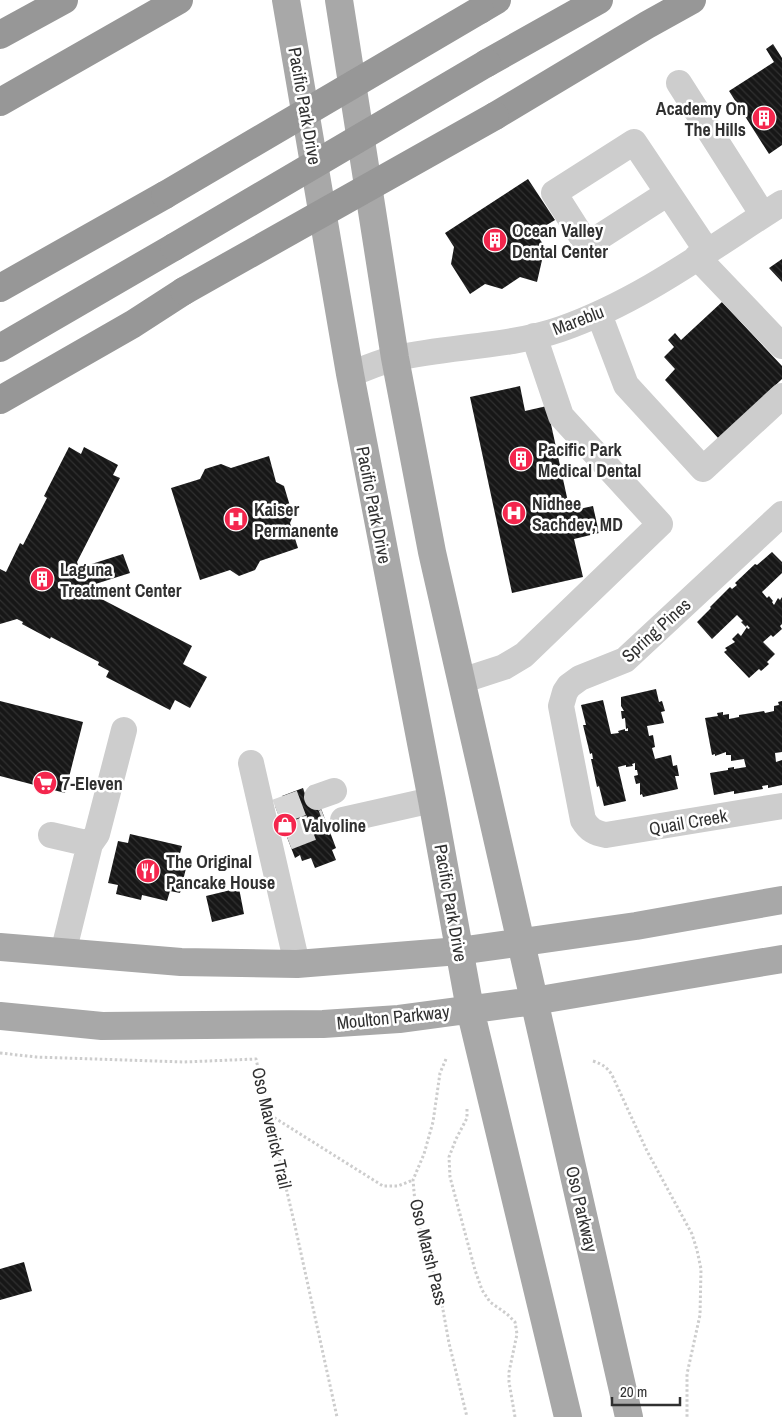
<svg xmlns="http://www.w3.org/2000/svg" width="782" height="1417" viewBox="0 0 782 1417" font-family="'Archivo Narrow',sans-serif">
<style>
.building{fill:url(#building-back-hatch)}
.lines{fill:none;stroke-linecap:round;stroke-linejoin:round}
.minor-tunnel{stroke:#d6d6d6;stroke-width:26;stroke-dasharray:26 13;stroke-linecap:butt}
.path{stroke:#cdcdcd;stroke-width:3;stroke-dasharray:2.5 2.5;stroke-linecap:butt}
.minor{stroke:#cdcdcd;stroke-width:26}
.major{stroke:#a8a8a8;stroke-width:28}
.highway{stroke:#979797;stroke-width:28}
.highway-bridge{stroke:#979797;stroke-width:28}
.labels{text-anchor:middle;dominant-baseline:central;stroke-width:5;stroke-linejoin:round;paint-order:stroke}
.street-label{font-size:18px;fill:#303030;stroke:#fff}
.poi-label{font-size:18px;font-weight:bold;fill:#303030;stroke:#fff;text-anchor:start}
</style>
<defs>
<pattern id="building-back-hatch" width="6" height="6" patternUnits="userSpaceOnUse" patternTransform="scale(1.25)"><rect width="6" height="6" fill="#171717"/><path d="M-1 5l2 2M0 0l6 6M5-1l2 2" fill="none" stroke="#303030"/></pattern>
</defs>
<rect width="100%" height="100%" fill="#fff"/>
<path class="building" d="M 773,44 L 782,58 L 782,145 L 769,154 L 729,91 L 774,62 L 766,49 Z
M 528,179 L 555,220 L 535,232 L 545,247 L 537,282 L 520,277 L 502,289 L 485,284 L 470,294 L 451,264 L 454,247 L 445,233 Z
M 782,259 L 782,282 L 769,268 Z
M 722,302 L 782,366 L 782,379 L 719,439 L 665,380 L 675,369 L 664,357 L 674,347 L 668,340 L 675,333 L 681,340 Z
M 520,386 L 525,411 L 547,406 L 570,511 L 593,506 L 599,533 L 574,539 L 583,577 L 512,593 L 470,397 Z
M 69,447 L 81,454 L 84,447 L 118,465 L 113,475 L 120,478 L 77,562 L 79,568 L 123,554 L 130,573 L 86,587 L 88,592 L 192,646 L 183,664 L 207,677 L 190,708 L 175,700 L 170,710 L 106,677 L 109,671 L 98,665 L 99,662 L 51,637 L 50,639 L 22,624 L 23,622 L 17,619 L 0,624 L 0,569 L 6,572 L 20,543 L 23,545 L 47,498 L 44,496 Z
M 269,456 L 276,482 L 284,486 L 293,516 L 290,523 L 298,548 L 260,561 L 255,570 L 239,576 L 230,570 L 200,580 L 171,488 L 200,479 L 205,469 L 221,464 L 231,468 Z
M 772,552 L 782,562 L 782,573 L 762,592 L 767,598 L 769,596 L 773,601 L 772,602 L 774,605 L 778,598 L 780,600 L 782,597 L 782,624 L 780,626 L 782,629 L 773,637 L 771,635 L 763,642 L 775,654 L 767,662 L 769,664 L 761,671 L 759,669 L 749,678 L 724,652 L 727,650 L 725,648 L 735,642 L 732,639 L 738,633 L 741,636 L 747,627 L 748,629 L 750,628 L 747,625 L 746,627 L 741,622 L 743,621 L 737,615 L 712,639 L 697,622 L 711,608 L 710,607 L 730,587 L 732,589 L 737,585 L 735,583 L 755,564 L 757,565 Z
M 656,689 L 659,702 L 662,701 L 665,711 L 661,712 L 664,723 L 647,726 L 649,736 L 653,735 L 655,747 L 652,748 L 655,759 L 671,755 L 673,766 L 677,765 L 679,776 L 675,776 L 678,789 L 643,797 L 642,794 L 640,795 L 640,783 L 636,784 L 634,776 L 638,775 L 637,770 L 635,770 L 635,763 L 632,764 L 633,766 L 626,767 L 626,765 L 618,767 L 626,801 L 604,806 L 599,786 L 597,787 L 591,759 L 593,759 L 592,753 L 590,754 L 583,725 L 586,725 L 581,705 L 603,700 L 611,734 L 619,733 L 618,731 L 625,729 L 625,731 L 628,731 L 628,728 L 626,729 L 625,718 L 622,719 L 621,711 L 624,711 L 621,706 L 621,697 Z
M 0,701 L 83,722 L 65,793 L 0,776 Z
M 782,701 L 782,752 L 775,753 L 776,762 L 782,760 L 782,785 L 768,788 L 768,785 L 762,786 L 763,789 L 734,794 L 734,791 L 714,795 L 710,773 L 728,770 L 728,768 L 734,767 L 734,769 L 746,767 L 744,759 L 731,761 L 731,755 L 726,755 L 726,752 L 715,756 L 715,754 L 712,755 L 705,718 L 718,716 L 717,713 L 723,712 L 723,715 L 729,714 L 729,719 L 739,717 L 739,715 L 764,711 L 765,713 L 774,711 L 774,706 L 779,705 L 778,702 Z
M 303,788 L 305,794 L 314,790 L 336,848 L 332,850 L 336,860 L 315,868 L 311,858 L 302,861 L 300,855 L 295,858 L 275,806 L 284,802 L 282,796 Z
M 130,834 L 182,846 L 179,857 L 188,860 L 180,893 L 170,891 L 167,901 L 142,895 L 141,900 L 116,894 L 118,885 L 108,883 L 118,841 L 128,843 Z
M 239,888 L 244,914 L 212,922 L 206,896 Z
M 24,1262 L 32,1291 L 0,1300 L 0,1269 Z"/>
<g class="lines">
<path class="minor-tunnel" d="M 277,812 L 317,797
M 287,837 L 326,822"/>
<path class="path" d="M 0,1053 L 36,1057 L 184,1062 L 256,1059 L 295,1226 L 337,1417
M 446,1059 L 440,1073 L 433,1122 L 424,1154 L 413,1180 L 416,1214 L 441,1299 L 449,1343 L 467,1417
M 593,1061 C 602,1064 607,1067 612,1075 L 647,1151 L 692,1234 L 697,1250 L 701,1269 L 700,1315 L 687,1374 L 687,1417
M 467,1109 L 467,1118 L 456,1139 L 449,1157 L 450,1177 L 475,1270 L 482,1290 L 490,1302 L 507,1314 L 515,1322 L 517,1334 L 509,1372 L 509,1382 L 515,1417
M 270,1115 L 383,1186 L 398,1186 L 413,1180"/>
<path class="minor" d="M 679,83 L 763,215
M 668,193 L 587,245 L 554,193 L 634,142 L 707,251
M 697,257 L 782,346
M 599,314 L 626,385 L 703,469 L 782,396
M 350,374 C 365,369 381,361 397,358 C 451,346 509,347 561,329 C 641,301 711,248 782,203
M 782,514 L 625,660 L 580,678 L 569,686 L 565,692 L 561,706 L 583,820 C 589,830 595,833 606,835 L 782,806
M 461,681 L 504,667 L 524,655 L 660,524 L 561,416 L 534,336
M 251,763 L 297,964
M 317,797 L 334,791
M 343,820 L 432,800
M 51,835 L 90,844
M 63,953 L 90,844 L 97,834 L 124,730"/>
<path class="major" d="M 286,0 L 350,374 L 432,800 L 470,1009 L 568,1417
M 339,0 L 395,358 L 432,552 L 629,1417
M 0,947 L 181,962 L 297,964 L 459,951 L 636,926 L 782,900
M 0,1016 L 102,1026 L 323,1024 L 399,1019 L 534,1001 L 782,959"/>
<path class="highway" d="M 480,10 L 497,0
M 0,35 L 64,0
M 487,63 L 599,0
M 0,102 L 179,0
M 495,116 L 647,25 L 692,0
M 0,288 L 165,195
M 0,348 L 174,247
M 0,400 L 133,324 L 184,291"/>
<path class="highway-bridge" d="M 165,195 L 480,10
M 174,247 L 487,63
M 184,291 L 495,116"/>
</g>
<defs>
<g id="building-disc" transform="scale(1.25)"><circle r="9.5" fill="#f4264d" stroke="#fff"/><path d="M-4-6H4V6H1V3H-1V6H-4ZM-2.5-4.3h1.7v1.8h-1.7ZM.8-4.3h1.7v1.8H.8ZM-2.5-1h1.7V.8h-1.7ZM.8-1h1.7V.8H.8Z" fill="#fff"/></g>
<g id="hospital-disc" transform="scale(1.25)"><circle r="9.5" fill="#f4264d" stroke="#fff"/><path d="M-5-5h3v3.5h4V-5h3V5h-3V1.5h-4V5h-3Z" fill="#fff"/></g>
<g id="supermarket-disc" transform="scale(1.25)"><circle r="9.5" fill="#f4264d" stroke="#fff"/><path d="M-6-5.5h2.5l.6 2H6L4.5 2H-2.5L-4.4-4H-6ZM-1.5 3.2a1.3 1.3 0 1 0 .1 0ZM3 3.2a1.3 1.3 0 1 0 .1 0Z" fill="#fff"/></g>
<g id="shop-disc" transform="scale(1.25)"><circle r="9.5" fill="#f4264d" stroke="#fff"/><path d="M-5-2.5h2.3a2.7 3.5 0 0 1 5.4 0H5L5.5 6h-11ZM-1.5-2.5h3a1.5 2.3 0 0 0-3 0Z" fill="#fff"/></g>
<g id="restaurant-disc" transform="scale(1.25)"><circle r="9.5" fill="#f4264d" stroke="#fff"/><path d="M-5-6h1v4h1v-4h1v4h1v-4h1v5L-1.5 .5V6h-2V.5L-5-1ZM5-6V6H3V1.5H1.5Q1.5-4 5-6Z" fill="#fff"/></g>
</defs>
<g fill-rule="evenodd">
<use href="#building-disc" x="764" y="118"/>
<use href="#building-disc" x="495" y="240"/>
<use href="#building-disc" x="521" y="459"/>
<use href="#hospital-disc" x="514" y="513"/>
<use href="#hospital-disc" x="236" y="519"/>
<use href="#building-disc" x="42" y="579"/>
<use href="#supermarket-disc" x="45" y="783"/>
<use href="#shop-disc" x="285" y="825"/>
<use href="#restaurant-disc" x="148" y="871"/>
</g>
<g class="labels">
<g class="street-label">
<text transform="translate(305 106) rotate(80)">Pacific Park Drive</text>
<text transform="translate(578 320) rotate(-21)">Mareblu</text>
<text transform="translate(374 505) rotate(79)">Pacific Park Drive</text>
<text transform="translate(656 630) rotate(-42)">Spring Pines</text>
<text transform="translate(688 822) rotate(-10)">Quail Creek</text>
<text transform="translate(451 903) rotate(80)">Pacific Park Drive</text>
<text transform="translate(393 1017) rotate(-6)">Moulton Parkway</text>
<text transform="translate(272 1128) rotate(77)">Oso Maverick Trail</text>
<text transform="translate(582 1209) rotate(77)">Oso Parkway</text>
<text transform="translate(429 1252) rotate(76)">Oso Marsh Pass</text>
</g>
<g class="poi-label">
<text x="746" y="108" text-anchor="end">Academy On<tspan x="746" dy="21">The Hills</tspan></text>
<text x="512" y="230">Ocean Valley<tspan x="512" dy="21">Dental Center</tspan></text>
<text x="538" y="449">Pacific Park<tspan x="538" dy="21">Medical Dental</tspan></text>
<text x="532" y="503">Nidhee<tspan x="532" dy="21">Sachdev, MD</tspan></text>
<text x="254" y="509">Kaiser<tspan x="254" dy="21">Permanente</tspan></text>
<text x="60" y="569">Laguna<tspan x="60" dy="21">Treatment Center</tspan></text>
<text x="62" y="783">7-Eleven</text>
<text x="302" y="825">Valvoline</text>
<text x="166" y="861">The Original<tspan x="166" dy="21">Pancake House</tspan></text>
</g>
</g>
<path d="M612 1397v8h68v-8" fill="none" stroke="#303030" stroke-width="2.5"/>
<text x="620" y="1397" font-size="15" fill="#303030" stroke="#ffffff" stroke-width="4" paint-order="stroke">20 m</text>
</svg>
